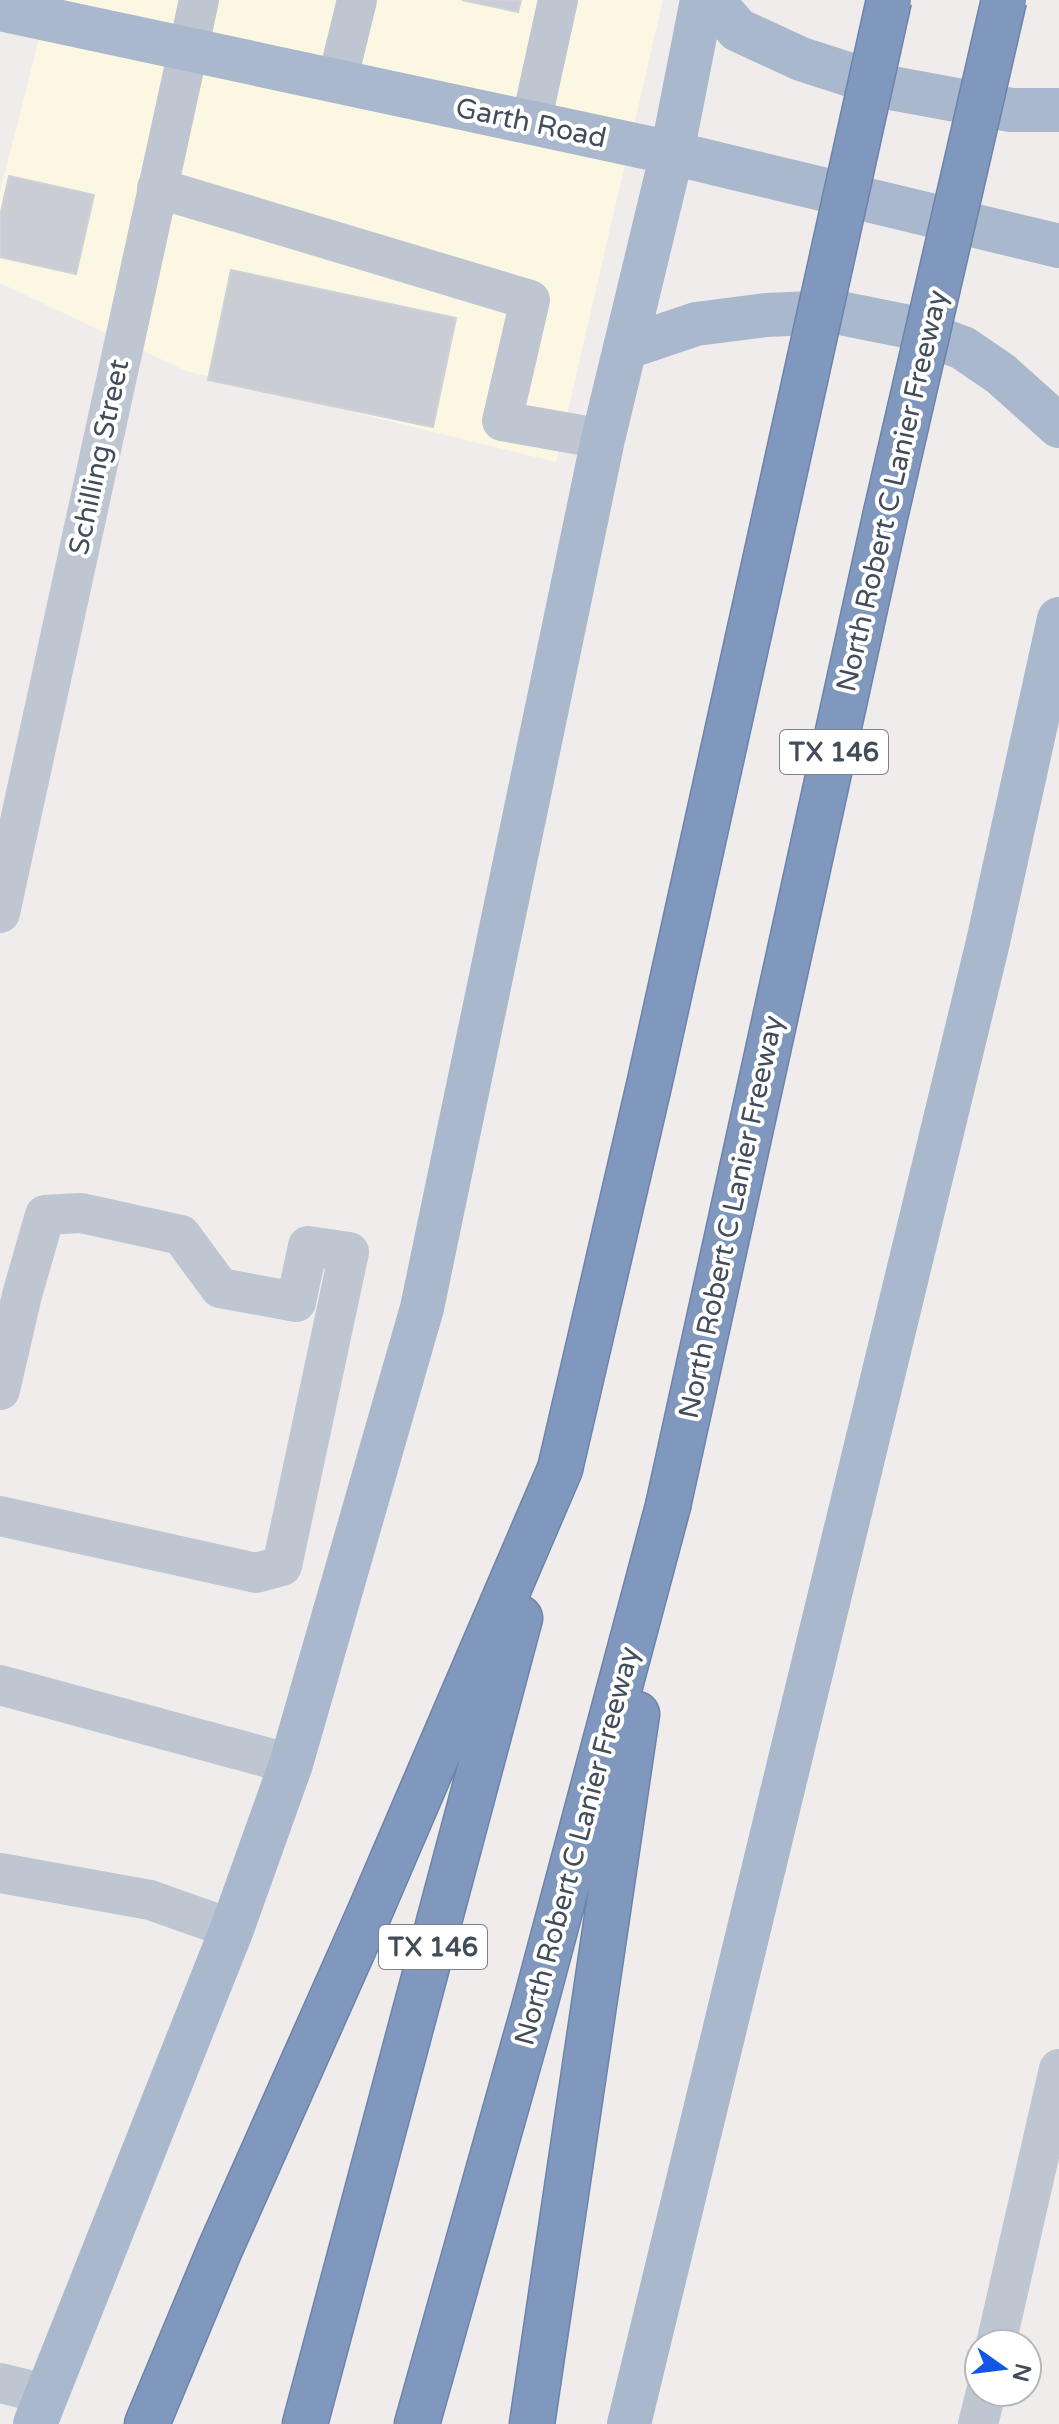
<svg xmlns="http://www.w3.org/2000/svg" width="1059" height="2424" viewBox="0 0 1059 2424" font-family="'Varela Round',sans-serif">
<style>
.commercial{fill:#fcf7e2}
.building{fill:#cacdd4;stroke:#cfd1d8;stroke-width:2}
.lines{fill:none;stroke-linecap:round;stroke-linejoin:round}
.highway-casing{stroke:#6c83aa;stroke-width:47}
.minor{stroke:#bec6d2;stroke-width:40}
.major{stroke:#a9b8cd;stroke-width:44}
.highway{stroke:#8098be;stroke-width:44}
.highway-bridge-casing{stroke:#6c83aa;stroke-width:47;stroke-linecap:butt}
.highway-bridge{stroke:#8098be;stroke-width:44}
.labels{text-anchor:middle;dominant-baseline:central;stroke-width:8;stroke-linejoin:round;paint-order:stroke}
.shield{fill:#fff;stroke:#7b828c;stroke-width:2}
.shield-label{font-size:26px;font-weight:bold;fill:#434d5a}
.street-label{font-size:28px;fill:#434d5a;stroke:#fff}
</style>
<rect width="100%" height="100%" fill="#efeceb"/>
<path class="commercial" d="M 49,0 L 663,0 L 556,462 L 186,371 L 0,283 L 0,192 Z"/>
<path class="building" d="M 462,0 L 521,0 L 518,12 Z
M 9,176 L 94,195 L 76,274 L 0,257 L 0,216 Z
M 231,270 L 456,318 L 433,427 L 208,380 Z"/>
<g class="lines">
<g class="highway-casing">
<path id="highway" d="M 147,2424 L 220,2249 L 369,1914 L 560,1469
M 305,2424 L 520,1618
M 417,2424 L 536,2001 L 668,1506
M 532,2424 L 637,1714"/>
</g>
<path class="minor" d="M 337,82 L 357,0
M 531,123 L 558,0
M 157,188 L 530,300 L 502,421 L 603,439
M 0,913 L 199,0
M 0,1390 L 22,1295 L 45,1215 L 81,1213 L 181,1235 L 220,1288 L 296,1302 L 308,1246 L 349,1252 L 282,1566 L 256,1573 L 0,1516
M 0,1685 L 291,1764
M 0,1873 L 150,1900 L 232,1929
M 996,2344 L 1059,2069
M 0,2383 L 45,2394
M 978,2424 L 986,2392"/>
<path class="major" d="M 712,0 L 738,30 L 801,59 L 891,88 L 1011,110 L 1059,110
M 0,9 L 672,153 L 1059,246
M 625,348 L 696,324 L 766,315 L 835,312 L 905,326 L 963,348 L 1001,374 L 1059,426
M 35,2424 L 232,1929 L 291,1764 L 422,1308 L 603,439 L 672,153 L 702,0
M 629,2424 L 988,942 L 1059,619"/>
<use href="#highway" class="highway"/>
<g class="highway-bridge-casing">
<path id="highway-bridge" d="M 560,1469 L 650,1081 L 889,0
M 668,1506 L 885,517 L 1004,0"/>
</g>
<use href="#highway-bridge" class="highway-bridge"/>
</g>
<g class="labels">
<g class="shield">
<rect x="780" y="730" width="108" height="44" rx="6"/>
<rect x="379" y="1925" width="108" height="44" rx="6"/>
</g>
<g class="shield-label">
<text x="834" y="752">TX 146</text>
<text x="433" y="1947">TX 146</text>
</g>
<g class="street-label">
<text transform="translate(531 123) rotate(12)">Garth Road</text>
<text transform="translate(99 457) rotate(-78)">Schilling Street</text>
<text transform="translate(892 491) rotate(-77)">North Robert C Lanier Freeway</text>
<text transform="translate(731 1217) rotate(-78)">North Robert C Lanier Freeway</text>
<text transform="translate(577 1846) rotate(-75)">North Robert C Lanier Freeway</text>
</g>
</g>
<g transform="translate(1003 2368) rotate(104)"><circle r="38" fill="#ffffff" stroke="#b4b8bd" stroke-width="2"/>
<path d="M0-6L14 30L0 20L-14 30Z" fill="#1058e4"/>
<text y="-12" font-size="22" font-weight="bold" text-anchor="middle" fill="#434d5a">N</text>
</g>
</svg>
